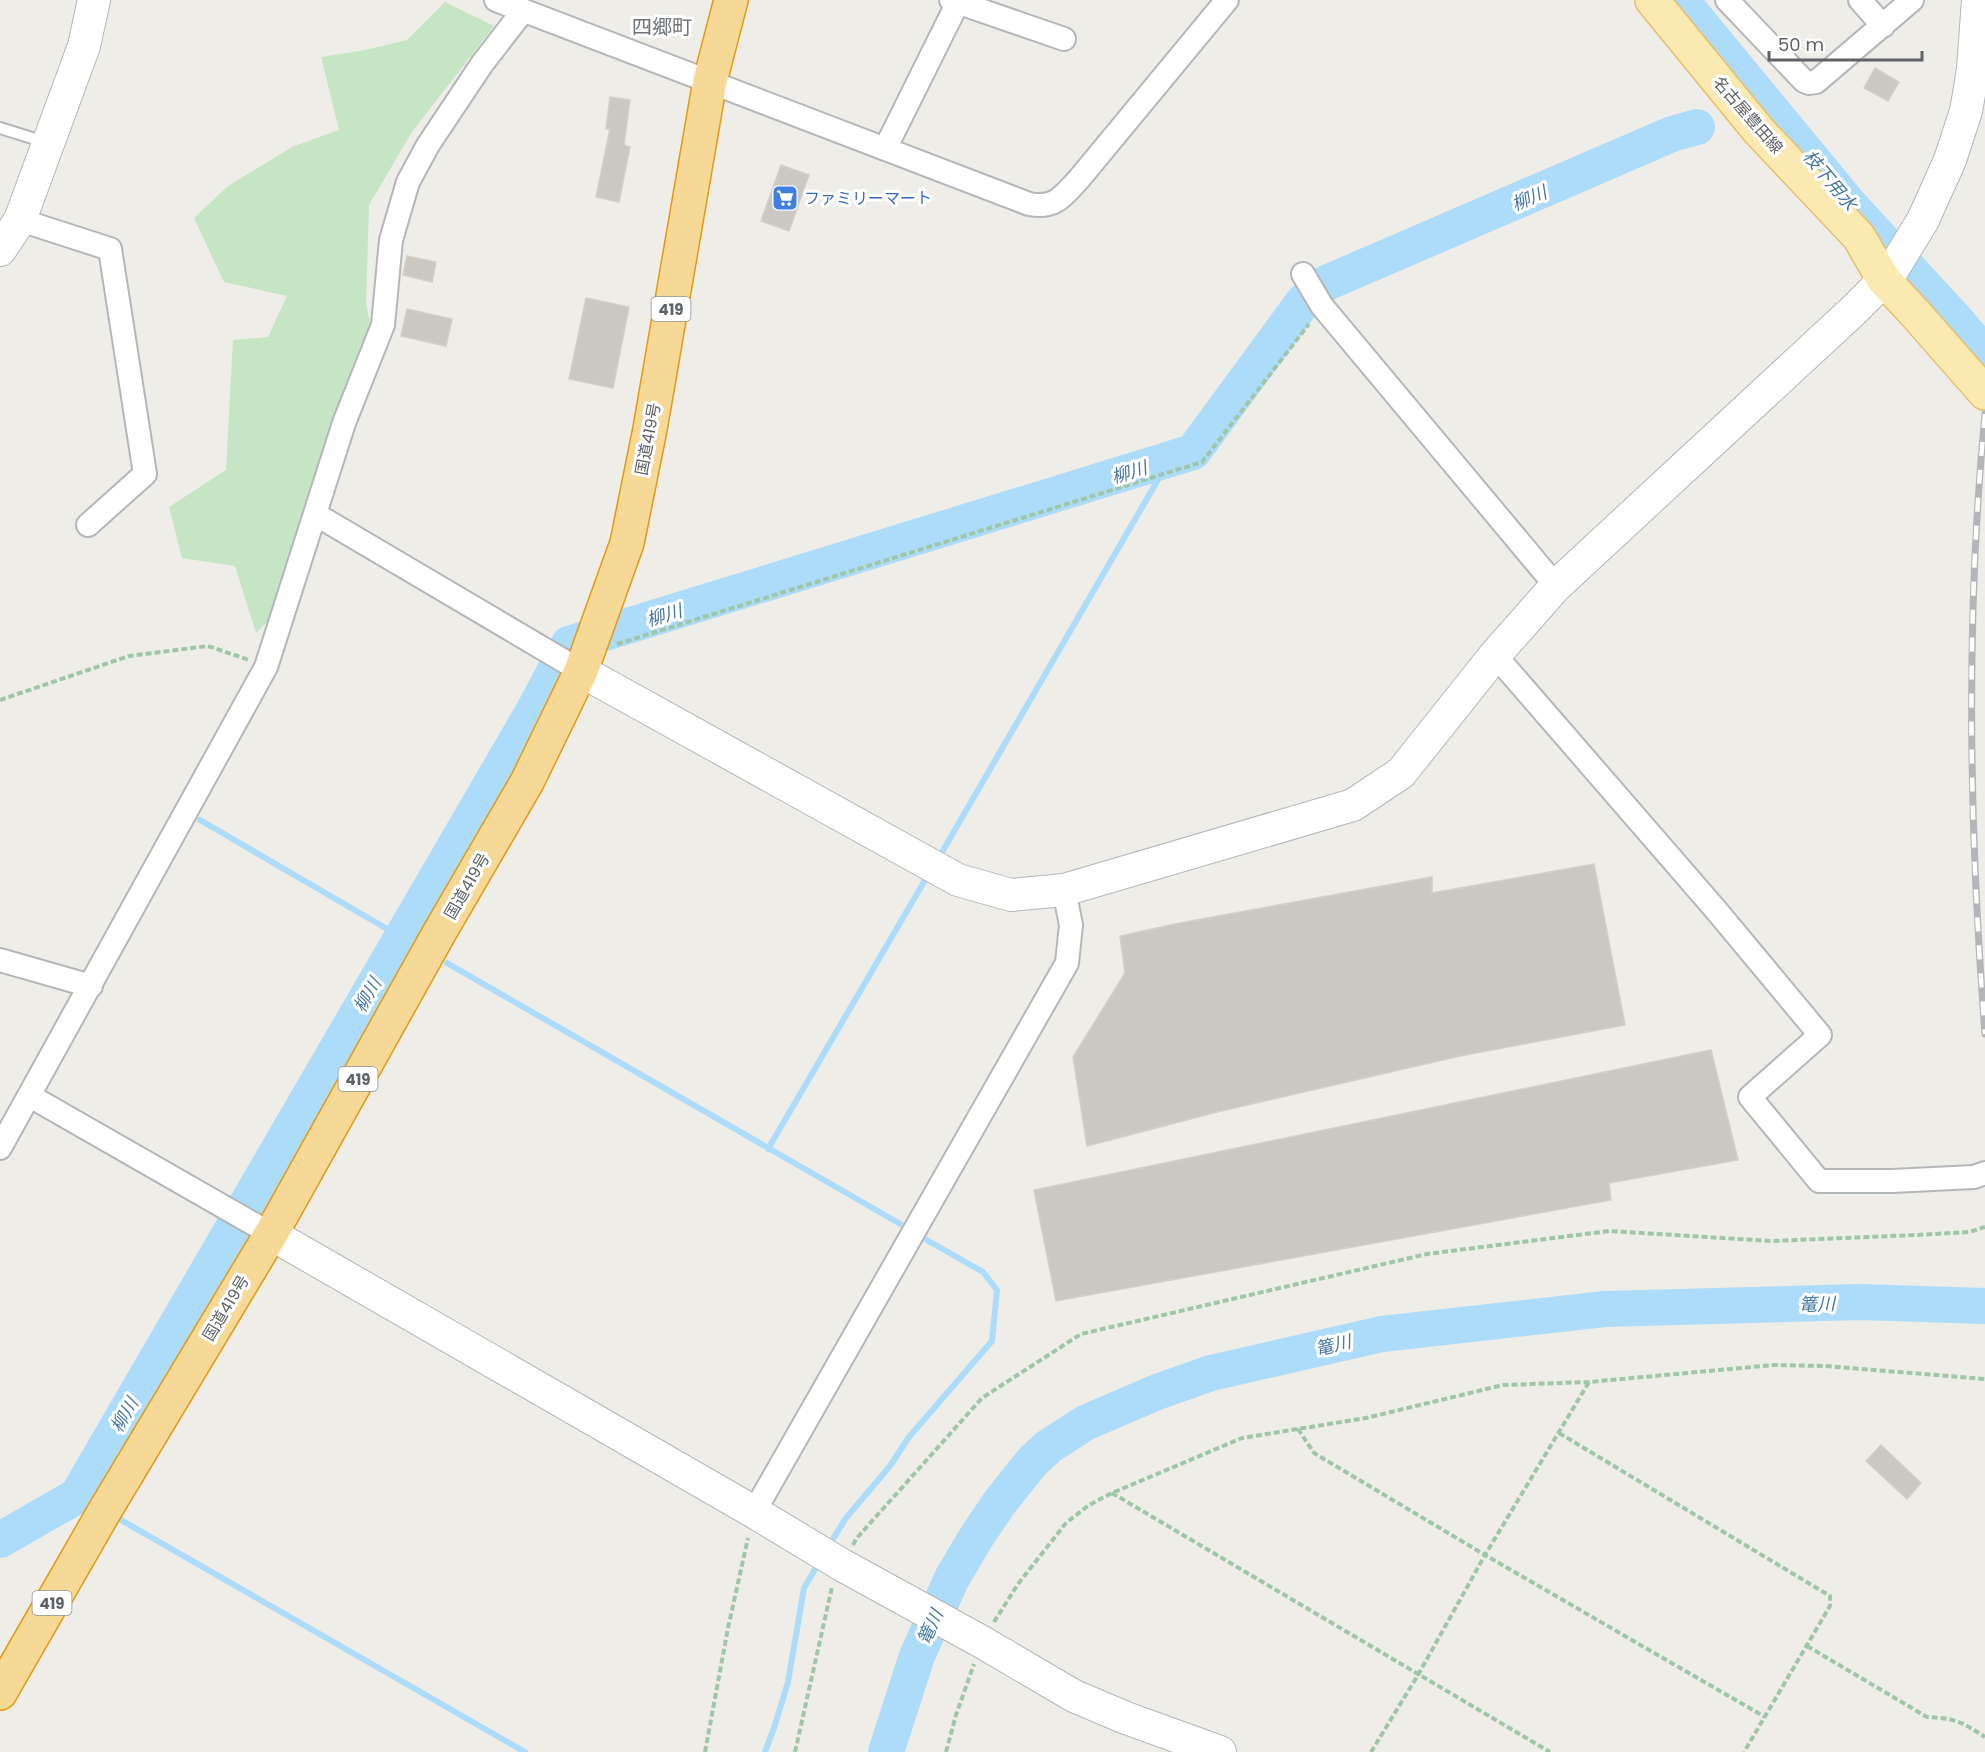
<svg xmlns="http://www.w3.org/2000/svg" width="1985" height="1752" viewBox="0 0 1985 1752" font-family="Poppins,'Noto Sans JP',sans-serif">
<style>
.green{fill:#c6e5c5}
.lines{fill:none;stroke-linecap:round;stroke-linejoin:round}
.stream{stroke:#acdcf9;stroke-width:6}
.river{stroke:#acdcf9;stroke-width:36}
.building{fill:#cbc8c4;stroke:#d4cec5;stroke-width:1.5}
.lane-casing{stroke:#b4b7ba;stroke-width:14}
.street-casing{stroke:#b4b7ba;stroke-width:26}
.secondary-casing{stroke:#b3b6ba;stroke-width:34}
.primary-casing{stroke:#e8bd66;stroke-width:36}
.highway-casing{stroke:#e69810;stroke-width:36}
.path{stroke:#9ec6a7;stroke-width:4;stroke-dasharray:6 3;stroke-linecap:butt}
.lane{stroke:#fff;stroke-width:10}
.street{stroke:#fff;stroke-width:22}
.secondary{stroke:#fff;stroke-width:32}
.primary{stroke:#faeab1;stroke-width:33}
.highway{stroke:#f6d997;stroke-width:33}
.rail-casing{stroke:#b4b5b6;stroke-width:7}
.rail{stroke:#fff;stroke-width:4.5;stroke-dasharray:14;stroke-linecap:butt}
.labels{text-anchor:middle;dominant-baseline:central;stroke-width:6;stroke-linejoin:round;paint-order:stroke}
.shield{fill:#fff;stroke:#8e9194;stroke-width:1.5}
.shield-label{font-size:15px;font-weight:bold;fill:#5e6266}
.street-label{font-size:16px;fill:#5e6266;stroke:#fff}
.shop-label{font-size:16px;fill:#366cbe;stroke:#fff;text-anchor:start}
.water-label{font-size:18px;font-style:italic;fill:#4678a2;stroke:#fff}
.quarter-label{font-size:20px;fill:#6f7478;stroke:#fff}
</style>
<rect width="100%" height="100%" fill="#efede7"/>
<path class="green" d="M 445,2 L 494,26 L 412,132 L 369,205 L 366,303 L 373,338 L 273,616 L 256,633 L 235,566 L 182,558 L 169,507 L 226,470 L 233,340 L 268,337 L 287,296 L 224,282 L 194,218 L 228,186 L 292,147 L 339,130 L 321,57 L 365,50 L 407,40 Z"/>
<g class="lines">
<path class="stream" d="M 200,820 L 389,930
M 938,859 L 1170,459
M 447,963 L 909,1229
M 768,1149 L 928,875
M 121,1520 L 525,1752
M 828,1547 L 846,1518 L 890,1466 L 909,1437 L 992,1341 L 997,1290 L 983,1272 L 918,1235
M 765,1752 L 775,1725 L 788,1682 L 804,1588 L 820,1561"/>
<path class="river" d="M 1681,0 L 1849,204 L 1956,320 L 1985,354
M 0,1540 L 77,1496 L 534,710 L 569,644 L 1193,452 L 1303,302 L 1324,284 L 1672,134 L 1697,127
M 886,1752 L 917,1656 L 952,1578 L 977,1536 L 1000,1502 L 1032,1462 L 1048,1447 L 1085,1423 L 1157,1392 L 1211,1373 L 1382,1334 L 1605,1309 L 1860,1302 L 1985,1306"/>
</g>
<path class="building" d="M 1875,68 L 1899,82 L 1888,101 L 1864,88 Z
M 610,97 L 630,100 L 624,145 L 630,147 L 619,202 L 596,197 L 610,129 L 606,129 Z
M 781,165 L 809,175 L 789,231 L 761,221 Z
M 407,256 L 436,262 L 432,282 L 403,275 Z
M 586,298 L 629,307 L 613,388 L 569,379 Z
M 407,309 L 452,319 L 446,346 L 401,336 Z
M 1594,864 L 1625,1025 L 1460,1056 L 1217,1112 L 1087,1146 L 1073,1057 L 1125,973 L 1120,936 L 1180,923 L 1432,877 L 1432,893 Z
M 1711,1050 L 1738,1160 L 1609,1183 L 1611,1200 L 1056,1301 L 1034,1190 Z
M 1881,1445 L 1921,1483 L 1907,1499 L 1866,1461 Z"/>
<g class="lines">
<g class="lane-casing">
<path id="lane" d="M 0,128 L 45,142"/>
</g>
<g class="street-casing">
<path id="street" d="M 496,0 L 1029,204 C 1055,209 1062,197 1079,179 L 1227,0
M 951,0 L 1064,39
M 1727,0 L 1804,81 L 1809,83 L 1816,82 L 1912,0
M 1860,0 L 1883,26
M 885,149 L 959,0
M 20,220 L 110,249 L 145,474 L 88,525
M 1303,274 L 1322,306 L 1556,586
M 315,514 L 581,671
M 1495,655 L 1716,910 L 1820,1035 L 1750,1097 L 1819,1181 L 1892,1181 L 1974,1177 L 1985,1173
M 0,960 L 91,986
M 30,1096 L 271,1234
M 0,1148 L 266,667 L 344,423 L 383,325 L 391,240 L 408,182 L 428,145 L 482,64 L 523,11
M 754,1512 L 1067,963 L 1071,925 L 1064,890"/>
</g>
<g class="secondary-casing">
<path id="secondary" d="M 0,250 L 20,220 L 84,46 L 94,0
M 581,671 L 958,880 L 1011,895 L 1064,890 L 1353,805 L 1401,773 L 1495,655 L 1556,586 L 1854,310 L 1890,274 L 1923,220 L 1950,160 L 1966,111 L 1969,94 L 1973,69 L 1978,0
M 271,1234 L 754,1512 L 842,1565 L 982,1642 L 1074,1696 L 1126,1718 L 1220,1752"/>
</g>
<g class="primary-casing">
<path id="primary" d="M 1652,0 L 1759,131 L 1859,237 L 1884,280 L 1914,312 L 1985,393"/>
</g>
<g class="highway-casing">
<path id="highway" d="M 0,1693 L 104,1512 L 271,1234 L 438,935 L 527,782 L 581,671 L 627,543 L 650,429 L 710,81 L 731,0"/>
</g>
<path class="path" d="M 617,644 L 1202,462 L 1309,324
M 0,700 L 129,656 L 208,646 L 249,660
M 1298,1429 L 1314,1453 L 1485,1555 L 1765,1717
M 1559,1433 L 1830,1596 L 1830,1606 L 1744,1752
M 1112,1493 L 1550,1752
M 853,1545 L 856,1539 L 982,1398 L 1081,1334 L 1427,1254 L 1609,1231 L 1771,1241 L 1916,1235 L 1969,1232 L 1985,1227
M 994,1622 L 1018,1584 L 1066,1523 L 1089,1505 L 1112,1493 L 1242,1438 L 1366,1418 L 1503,1385 L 1589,1382 L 1774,1365 L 1825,1366 L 1985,1379
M 1807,1646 L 1927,1717 C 1955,1718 1962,1722 1985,1737
M 705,1752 L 728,1628 L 748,1538
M 795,1752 L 832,1587
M 946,1752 L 956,1715 L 974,1664
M 1371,1752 L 1418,1675 L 1485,1555 L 1589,1382"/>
<use href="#lane" class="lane"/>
<use href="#street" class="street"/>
<use href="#secondary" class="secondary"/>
<use href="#primary" class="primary"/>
<use href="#highway" class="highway"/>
<g class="rail-casing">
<path id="rail" d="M 1985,414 C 1965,620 1969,828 1985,1034"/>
</g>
<use href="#rail" class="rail"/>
</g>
<defs>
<g id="supermarket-square" transform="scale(1.35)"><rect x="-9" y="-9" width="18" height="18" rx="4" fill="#3f7fe0" stroke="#fff"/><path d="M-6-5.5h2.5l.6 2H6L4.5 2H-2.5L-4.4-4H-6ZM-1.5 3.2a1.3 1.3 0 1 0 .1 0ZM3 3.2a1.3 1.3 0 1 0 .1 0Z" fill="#fff"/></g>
</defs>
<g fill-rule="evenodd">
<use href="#supermarket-square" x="785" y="198"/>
</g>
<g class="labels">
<g class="shield">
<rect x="651.5" y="297" width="39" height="24" rx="4.5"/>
<rect x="338.5" y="1067" width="39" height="24" rx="4.5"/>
<rect x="32.5" y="1591" width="39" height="24" rx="4.5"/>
</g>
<g class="shield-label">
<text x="671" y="309">419</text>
<text x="358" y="1079">419</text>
<text x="52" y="1603">419</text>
</g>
<g class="street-label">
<text transform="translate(1748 115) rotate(49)">名古屋豊田線</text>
<text transform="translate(648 439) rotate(-79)">国道419号</text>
<text transform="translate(467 886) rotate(-60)">国道419号</text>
<text transform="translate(226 1308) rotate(-59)">国道419号</text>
</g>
<g class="shop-label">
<text x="804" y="198">ファミリーマート</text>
</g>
<g class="water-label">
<text transform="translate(1830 180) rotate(50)">枝下用水</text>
<text transform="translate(1529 198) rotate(-23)">柳川</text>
<text transform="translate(1129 472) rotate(-17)">柳川</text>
<text transform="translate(664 615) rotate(-17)">柳川</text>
<text transform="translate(367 995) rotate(-60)">柳川</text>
<text transform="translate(1817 1304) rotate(-2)">篭川</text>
<text transform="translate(1333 1345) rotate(-13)">篭川</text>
<text transform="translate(124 1415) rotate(-60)">柳川</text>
<text transform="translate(930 1627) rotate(-66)">篭川</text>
</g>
<g class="quarter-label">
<text x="662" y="27">四郷町</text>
</g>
</g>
<path d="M1769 51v9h153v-9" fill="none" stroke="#5e6266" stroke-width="3"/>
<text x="1778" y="51" font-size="18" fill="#5e6266" stroke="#ffffff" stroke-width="4.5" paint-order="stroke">50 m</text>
</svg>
